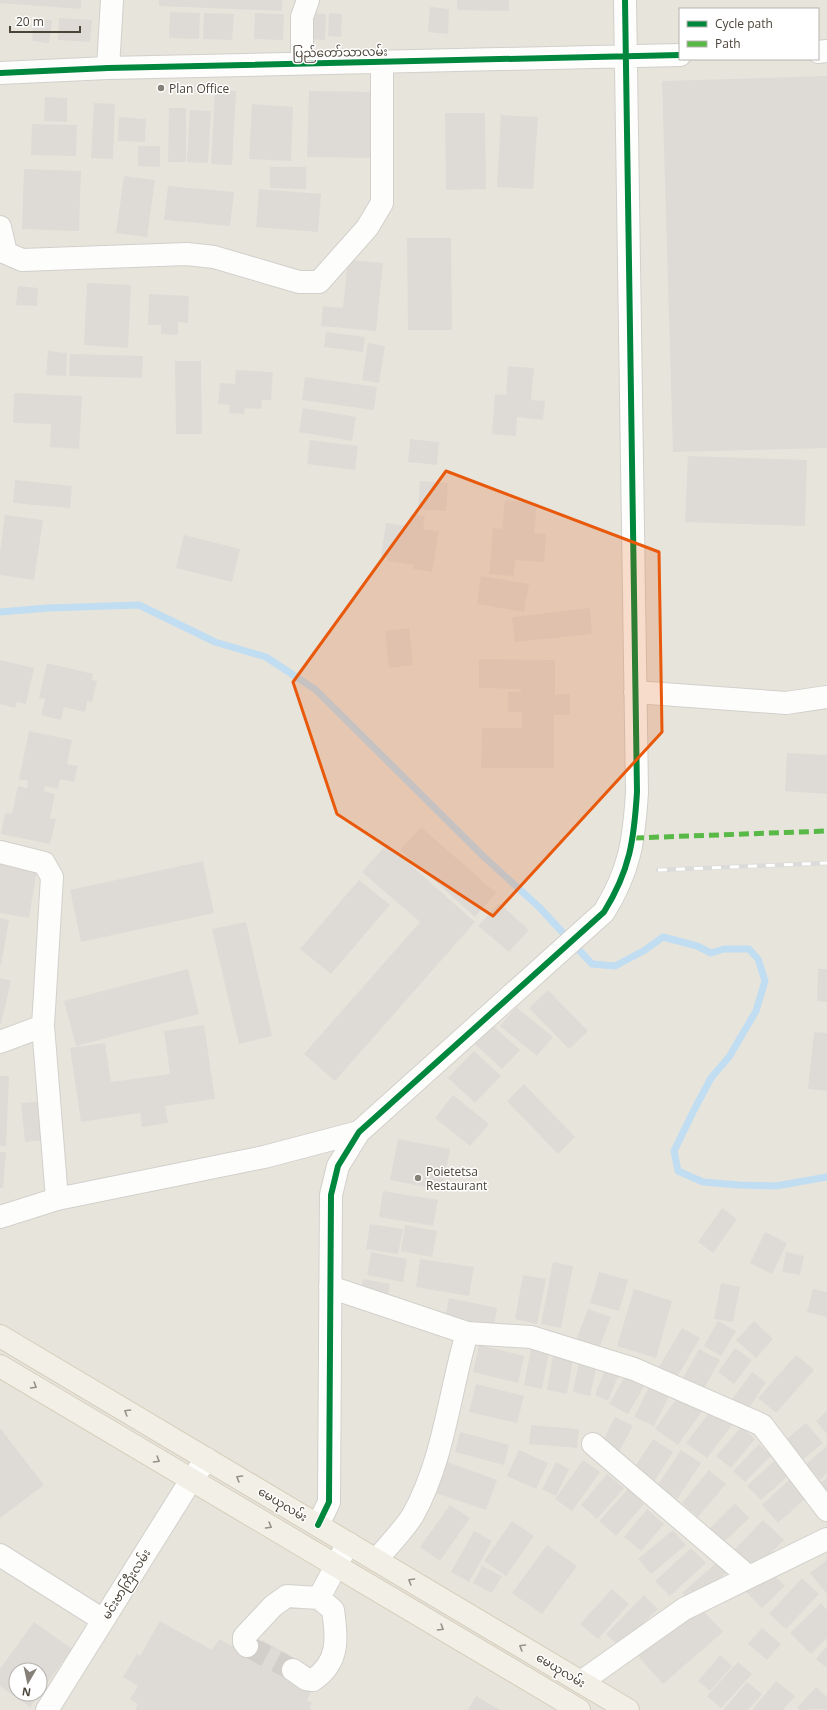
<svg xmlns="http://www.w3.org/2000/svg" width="827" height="1710" viewBox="0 0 827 1710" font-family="'Open Sans','Noto Sans Myanmar',sans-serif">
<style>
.residential{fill:#e7e4dc;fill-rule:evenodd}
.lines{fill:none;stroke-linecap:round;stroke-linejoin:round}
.stream{stroke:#c0ddf1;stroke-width:7}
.building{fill:#dedbd6}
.minor-tunnel{stroke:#d2cfca;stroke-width:22;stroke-dasharray:22 11;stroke-linecap:butt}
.minor-casing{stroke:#d2d0cb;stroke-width:24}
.major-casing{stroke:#d6cebb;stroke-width:24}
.minor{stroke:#fdfdfc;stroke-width:22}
.major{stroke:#f2efe6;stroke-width:22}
.rail-casing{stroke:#dbdbda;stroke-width:4.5}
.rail{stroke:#fff;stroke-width:3;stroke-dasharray:9;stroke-linecap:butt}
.quiet{stroke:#58b947;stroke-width:5;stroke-dasharray:10 5;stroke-linecap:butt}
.cycleway-casing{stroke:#fff;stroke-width:8}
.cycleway{stroke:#00873e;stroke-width:6}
.oneway{stroke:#969187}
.marked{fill:#e8590c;fill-opacity:0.2;stroke:#e8590c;stroke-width:3;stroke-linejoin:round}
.poi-dot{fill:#868178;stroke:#fff;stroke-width:1.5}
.labels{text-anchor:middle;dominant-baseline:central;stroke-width:3;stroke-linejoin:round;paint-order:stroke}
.street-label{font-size:12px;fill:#4b4439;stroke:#fff}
.poi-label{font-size:12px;fill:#4b4439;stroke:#fff;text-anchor:start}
</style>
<rect width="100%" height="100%" fill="#f4f2ee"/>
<path class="residential" d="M 0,0 L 827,0 L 827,1710 L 0,1710 ZM 680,9 L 818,9 L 818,59 L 680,59 ZM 16,1670 L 40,1670 L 40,1694 L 16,1694 Z"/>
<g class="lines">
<path class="stream" d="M 0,612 L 48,608 L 139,605 L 215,642 L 266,657 L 316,690 L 484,857 L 539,907 L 592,964 L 615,966 L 645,950 L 663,937 L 697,946 L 711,953 L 724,949 L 749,949 L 758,959 L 765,981 L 756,1011 L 729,1057 L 711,1078 L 694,1110 L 674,1151 L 678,1171 L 703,1182 L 739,1185 L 776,1186 L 827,1177"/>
</g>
<path class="building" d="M 0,0 L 81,0 L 81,9 L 0,3 Z
M 159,0 L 282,0 L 282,11 L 159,6 Z
M 457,0 L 509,0 L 509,11 L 457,10 Z
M 430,7 L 449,9 L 448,34 L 428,32 Z
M 170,12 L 200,13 L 199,39 L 169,38 Z
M 204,13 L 234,14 L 232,40 L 203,39 Z
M 255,13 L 284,14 L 283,40 L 254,39 Z
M 309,13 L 326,14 L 325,40 L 308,39 Z
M 329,13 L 342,14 L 341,37 L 328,36 Z
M 34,18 L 52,20 L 49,43 L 32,41 Z
M 59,18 L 92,20 L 90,42 L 58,40 Z
M 827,76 L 827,448 L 673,452 L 662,81 Z
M 215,89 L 236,91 L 232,165 L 211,164 Z
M 309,91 L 376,92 L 375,158 L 307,157 Z
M 45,97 L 67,98 L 67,122 L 44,121 Z
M 94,103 L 115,104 L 113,159 L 91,158 Z
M 252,104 L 293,107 L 291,161 L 249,159 Z
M 169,108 L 186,108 L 186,162 L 168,162 Z
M 190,110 L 211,111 L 208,163 L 187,162 Z
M 445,113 L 485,113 L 486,189 L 446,190 Z
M 501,115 L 538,117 L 533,189 L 497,187 Z
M 119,117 L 146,119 L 145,142 L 118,141 Z
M 32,124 L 77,125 L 76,156 L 31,155 Z
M 138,146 L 160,146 L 160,167 L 138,166 Z
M 270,167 L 306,167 L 306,189 L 270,188 Z
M 24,169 L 81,171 L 79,231 L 22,229 Z
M 124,176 L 155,180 L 147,237 L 116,233 Z
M 168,186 L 234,192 L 230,226 L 164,220 Z
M 259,189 L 321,194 L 318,232 L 256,227 Z
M 407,238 L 451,238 L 452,330 L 408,330 Z
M 348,260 L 383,263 L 376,331 L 321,326 L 323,306 L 343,308 Z
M 87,283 L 131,285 L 128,348 L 84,345 Z
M 18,286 L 38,288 L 37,306 L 16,305 Z
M 149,294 L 189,296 L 188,323 L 178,322 L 178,335 L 161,334 L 161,325 L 148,325 Z
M 326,332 L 365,337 L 363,352 L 324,347 Z
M 368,343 L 385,346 L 379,383 L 362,380 Z
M 48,351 L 67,353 L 66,376 L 46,375 Z
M 70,354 L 143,356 L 142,378 L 69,376 Z
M 175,361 L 201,361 L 202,434 L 176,434 Z
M 508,366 L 534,368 L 531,400 L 545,401 L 543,420 L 517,417 L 516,436 L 492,434 L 495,394 L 506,395 Z
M 236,370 L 273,372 L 271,400 L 262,400 L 261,409 L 245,408 L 244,414 L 229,413 L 230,405 L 218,404 L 220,383 L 235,384 Z
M 305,377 L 377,387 L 374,410 L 302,400 Z
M 14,393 L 82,396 L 79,449 L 50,447 L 51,424 L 13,423 Z
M 303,408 L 356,417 L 352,441 L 299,432 Z
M 410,439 L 439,442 L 437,465 L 408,462 Z
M 310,440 L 358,446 L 355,470 L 307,464 Z
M 688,456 L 807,460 L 805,526 L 685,522 Z
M 15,480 L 72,486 L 70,508 L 13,503 Z
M 420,481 L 448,483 L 446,511 L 418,509 Z
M 505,500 L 537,503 L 534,533 L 546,534 L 544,562 L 515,560 L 514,576 L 489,574 L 493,528 L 502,529 Z
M 411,514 L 425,516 L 423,529 L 439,531 L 432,572 L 413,569 L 414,565 L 387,561 L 387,557 L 381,556 L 386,523 L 409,526 Z
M 5,515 L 43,520 L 34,580 L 0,575 L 0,552 Z
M 184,535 L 240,549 L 232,582 L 176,568 Z
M 481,576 L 529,584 L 524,612 L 477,604 Z
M 590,608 L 592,634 L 515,642 L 512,617 Z
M 409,628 L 413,665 L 389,668 L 385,631 Z
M 479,659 L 555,660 L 555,695 L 570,694 L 570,715 L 554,715 L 554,768 L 481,768 L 482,728 L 522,728 L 522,712 L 508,712 L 508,692 L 521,692 L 521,689 L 479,688 Z
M 0,660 L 34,668 L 26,704 L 17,702 L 15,708 L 0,704 Z
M 47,663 L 93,674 L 92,680 L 97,681 L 92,702 L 87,701 L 85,712 L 64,707 L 61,720 L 41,715 L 45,699 L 39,698 Z
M 29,731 L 72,740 L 67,764 L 78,766 L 74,782 L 60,779 L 58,789 L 45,786 L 44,791 L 55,794 L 50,818 L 56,819 L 50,844 L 1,834 L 5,813 L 12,814 L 18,786 L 27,788 L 28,781 L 19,779 Z
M 787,753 L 827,755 L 827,794 L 785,791 Z
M 421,827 L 496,893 L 475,917 L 400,850 Z
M 387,844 L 475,922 L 335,1081 L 304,1054 L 420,922 L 362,872 Z
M 203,861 L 214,913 L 81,942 L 70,890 Z
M 0,863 L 37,870 L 29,918 L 0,913 Z
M 359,880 L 390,905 L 331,974 L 300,949 Z
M 499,903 L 529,930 L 509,952 L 478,926 Z
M 0,918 L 9,920 L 1,965 L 0,965 Z
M 246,922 L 272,1036 L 239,1044 L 212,929 Z
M 188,969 L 199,1014 L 76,1046 L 64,1001 Z
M 818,969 L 827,969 L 827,1002 L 817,1001 Z
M 0,978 L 11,981 L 1,1024 L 0,1024 Z
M 548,990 L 588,1031 L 569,1049 L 529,1008 Z
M 516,1007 L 553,1037 L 537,1056 L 500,1026 Z
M 204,1025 L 215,1099 L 165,1106 L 168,1123 L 142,1127 L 140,1113 L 81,1122 L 70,1048 L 105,1043 L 111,1082 L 170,1074 L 164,1031 Z
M 493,1026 L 520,1050 L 502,1069 L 475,1044 Z
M 814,1032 L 827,1033 L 827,1091 L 808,1089 Z
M 474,1051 L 501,1076 L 475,1103 L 448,1078 Z
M 0,1076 L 9,1076 L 6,1146 L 0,1146 Z
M 524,1084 L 575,1137 L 558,1154 L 507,1101 Z
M 453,1095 L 489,1124 L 470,1146 L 435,1118 Z
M 45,1101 L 49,1140 L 25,1142 L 21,1103 Z
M 398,1139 L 450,1149 L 442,1190 L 390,1180 Z
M 0,1152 L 6,1152 L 3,1188 L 0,1188 Z
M 383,1191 L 438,1200 L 433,1226 L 379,1217 Z
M 722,1208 L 737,1219 L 713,1253 L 698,1242 Z
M 370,1224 L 403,1229 L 398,1254 L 366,1249 Z
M 405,1225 L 437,1231 L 432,1257 L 401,1251 Z
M 765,1232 L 787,1243 L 772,1274 L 750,1263 Z
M 371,1252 L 407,1259 L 403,1282 L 367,1275 Z
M 786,1252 L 804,1256 L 800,1275 L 782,1272 Z
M 420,1259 L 474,1267 L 469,1296 L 416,1287 Z
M 553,1262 L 573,1266 L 561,1328 L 541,1324 Z
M 599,1272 L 628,1280 L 619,1311 L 590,1303 Z
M 523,1275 L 546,1279 L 537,1324 L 515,1319 Z
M 363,1279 L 390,1284 L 387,1301 L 360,1296 Z
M 721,1283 L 740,1287 L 733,1322 L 714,1319 Z
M 634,1289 L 672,1301 L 656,1358 L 617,1346 Z
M 813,1289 L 827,1292 L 827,1317 L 807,1312 Z
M 449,1298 L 497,1308 L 493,1333 L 444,1324 Z
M 588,1309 L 611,1317 L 598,1351 L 575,1343 Z
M 718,1321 L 736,1331 L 721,1356 L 704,1346 Z
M 754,1321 L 773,1339 L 756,1358 L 736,1340 Z
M 682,1328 L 700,1338 L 677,1377 L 659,1367 Z
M 479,1345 L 524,1356 L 518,1383 L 473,1372 Z
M 735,1348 L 752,1360 L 734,1384 L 718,1372 Z
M 531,1349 L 549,1352 L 542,1389 L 524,1385 Z
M 699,1349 L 720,1360 L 702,1392 L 682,1380 Z
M 553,1355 L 573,1358 L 567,1394 L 547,1390 Z
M 796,1355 L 814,1370 L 776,1413 L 758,1398 Z
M 579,1361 L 597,1364 L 590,1396 L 573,1392 Z
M 605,1369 L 619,1374 L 608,1401 L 595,1395 Z
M 752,1372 L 766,1382 L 747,1411 L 731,1401 Z
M 627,1373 L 646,1383 L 628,1414 L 609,1404 Z
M 476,1384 L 524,1396 L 517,1423 L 469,1412 Z
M 649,1387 L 669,1396 L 654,1426 L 634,1417 Z
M 679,1395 L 702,1411 L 678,1445 L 655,1429 Z
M 712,1409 L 732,1425 L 707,1458 L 686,1443 Z
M 827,1411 L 827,1434 L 816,1421 Z
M 615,1417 L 633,1426 L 616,1457 L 599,1448 Z
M 806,1423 L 823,1443 L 801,1461 L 784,1441 Z
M 531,1425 L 579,1429 L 577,1448 L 529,1444 Z
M 741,1427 L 755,1439 L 731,1468 L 716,1456 Z
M 0,1428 L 44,1485 L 0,1518 Z
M 460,1432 L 509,1445 L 504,1465 L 455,1452 Z
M 653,1439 L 673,1452 L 651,1486 L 631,1473 Z
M 759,1444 L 771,1456 L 745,1482 L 733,1471 Z
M 827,1446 L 827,1473 L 820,1480 L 806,1464 Z
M 519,1450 L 548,1463 L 536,1489 L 507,1476 Z
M 681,1450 L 701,1463 L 677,1499 L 657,1486 Z
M 583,1460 L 600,1472 L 572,1511 L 555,1499 Z
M 774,1461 L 788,1476 L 761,1500 L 747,1486 Z
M 447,1462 L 497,1480 L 486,1510 L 436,1493 Z
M 556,1462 L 569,1469 L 556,1496 L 542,1489 Z
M 709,1470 L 726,1484 L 698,1517 L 682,1503 Z
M 607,1474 L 624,1488 L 597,1519 L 581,1505 Z
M 827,1478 L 827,1493 L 820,1483 Z
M 790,1479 L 807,1497 L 778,1523 L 762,1505 Z
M 628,1489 L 644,1504 L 616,1536 L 599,1521 Z
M 735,1503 L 749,1518 L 723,1543 L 709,1529 Z
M 450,1505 L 470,1518 L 440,1561 L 420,1547 Z
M 647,1509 L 664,1524 L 641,1551 L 624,1537 Z
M 763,1520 L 784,1540 L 755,1569 L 735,1549 Z
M 512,1521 L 534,1536 L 506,1576 L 484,1561 Z
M 673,1530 L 686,1545 L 651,1574 L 638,1559 Z
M 474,1531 L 492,1541 L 469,1582 L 451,1572 Z
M 547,1545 L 577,1566 L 542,1614 L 512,1593 Z
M 691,1548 L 706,1563 L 670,1596 L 655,1581 Z
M 827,1560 L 827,1594 L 810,1573 Z
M 717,1562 L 727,1572 L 692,1604 L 682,1593 Z
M 482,1566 L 502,1576 L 492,1593 L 473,1583 Z
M 769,1570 L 785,1586 L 762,1608 L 746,1592 Z
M 802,1578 L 819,1594 L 786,1629 L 769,1614 Z
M 612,1589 L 629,1604 L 598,1639 L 580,1624 Z
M 644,1595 L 658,1609 L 620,1647 L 606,1634 Z
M 821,1603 L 827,1610 L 827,1638 L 811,1654 L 790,1633 Z
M 698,1605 L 723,1632 L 663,1684 L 638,1656 Z
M 160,1621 L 212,1650 L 219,1639 L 243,1652 L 252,1637 L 261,1642 L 262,1640 L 311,1667 L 301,1687 L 311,1692 L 307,1700 L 312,1703 L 309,1708 L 313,1710 L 135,1710 L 138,1704 L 130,1699 L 138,1686 L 123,1677 L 137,1654 L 140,1656 Z
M 34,1622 L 72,1649 L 40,1693 L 40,1670 L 16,1670 L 16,1694 L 39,1694 L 30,1707 L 0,1686 L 0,1669 Z
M 762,1628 L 781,1644 L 767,1660 L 748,1644 Z
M 827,1646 L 827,1668 L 816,1659 Z
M 720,1655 L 732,1666 L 710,1691 L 698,1681 Z
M 738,1662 L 752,1674 L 721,1708 L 707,1696 Z
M 776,1681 L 795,1696 L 783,1710 L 752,1710 Z
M 747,1682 L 762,1694 L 748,1710 L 723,1710 Z
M 816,1687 L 827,1697 L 827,1709 L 800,1710 L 797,1708 Z
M 476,1696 L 500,1710 L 468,1710 Z"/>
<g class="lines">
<path class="minor-tunnel" d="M 247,1646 L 293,1670"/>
<g class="minor-casing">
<path id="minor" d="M 818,52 L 827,51
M 302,63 L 302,17 L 308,0
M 108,68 L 112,0
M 0,73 L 108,68 L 680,55
M 0,227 L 6,253 L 22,260 L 187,254 L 214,257 L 299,282 L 319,282 L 367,228 L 382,203 L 382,62
M 635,692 L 786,703 L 827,697
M 0,852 L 44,863 L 52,877 L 43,1026 L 57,1199
M 0,1042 L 43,1026
M 0,1217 L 57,1199 L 264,1157 L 359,1132
M 330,1287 L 467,1333
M 593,1444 L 749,1577
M 318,1525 L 329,1502 L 331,1195 L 338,1166 L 359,1132 L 604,912 C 630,870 634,840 637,792 L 625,0
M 0,1555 L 103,1620
M 376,1560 C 388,1546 403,1531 413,1515 C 444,1459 449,1394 467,1333 L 531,1337 L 634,1369 L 762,1425 L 827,1510
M 247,1646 L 244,1642 L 244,1637 L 273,1606 L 287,1596 L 319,1598
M 293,1670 L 306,1679 L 313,1680 C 340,1662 337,1637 333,1610 L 319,1598 L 348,1543
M 581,1682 L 684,1609 L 827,1539
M 47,1710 L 191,1480 L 207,1459"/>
</g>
<g class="major-casing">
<path id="major" d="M 0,1336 L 628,1710
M 0,1366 L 579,1710"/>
</g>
<use href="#minor" class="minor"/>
<use href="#major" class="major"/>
<g class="rail-casing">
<path id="rail" d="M 658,870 L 827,863"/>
</g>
<use href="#rail" class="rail"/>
<path class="quiet" d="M 634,838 L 827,831"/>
<g class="cycleway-casing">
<path id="cycleway" d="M 0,73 L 108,68 L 680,55
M 318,1525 L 329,1502 L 331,1195 L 338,1166 L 359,1132 L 604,912 C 630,870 634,840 637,792 L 625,0"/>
</g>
<use href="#cycleway" class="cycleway"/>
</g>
<defs><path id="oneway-chevron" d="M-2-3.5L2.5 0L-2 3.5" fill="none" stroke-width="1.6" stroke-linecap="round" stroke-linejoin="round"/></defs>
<g class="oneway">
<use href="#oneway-chevron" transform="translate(34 1386) rotate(31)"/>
<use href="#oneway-chevron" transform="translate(127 1412) rotate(-149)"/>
<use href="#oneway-chevron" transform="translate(157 1460) rotate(31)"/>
<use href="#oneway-chevron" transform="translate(239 1478) rotate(-149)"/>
<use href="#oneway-chevron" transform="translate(269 1526) rotate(31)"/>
<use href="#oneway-chevron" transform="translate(411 1581) rotate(-149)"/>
<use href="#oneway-chevron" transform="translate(441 1628) rotate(31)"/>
<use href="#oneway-chevron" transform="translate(522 1647) rotate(-149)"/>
</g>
<path class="marked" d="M 446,471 L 659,552 L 662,732 L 493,916 L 337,814 L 293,682 Z"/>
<g class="poi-dot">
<circle cx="161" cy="88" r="4"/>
<circle cx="418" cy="1178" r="4"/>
</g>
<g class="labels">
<g class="street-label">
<text transform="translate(340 52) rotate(-1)">ပြည်တော်သာလမ်း</text>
<text transform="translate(283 1504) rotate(31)">မေယုလမ်း</text>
<text transform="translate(126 1584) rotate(-58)">မင်းဗာကြီးလမ်း</text>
<text transform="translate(561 1670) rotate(31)">မေယုလမ်း</text>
</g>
<g class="poi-label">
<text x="169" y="88">Plan Office</text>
<text x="426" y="1171">Poietetsa<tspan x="426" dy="14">Restaurant</tspan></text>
</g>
</g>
<rect x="679" y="8" width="140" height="52" fill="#ffffff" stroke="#b7b4b0"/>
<rect x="687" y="21" width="20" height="6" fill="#00873e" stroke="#b7b4b0"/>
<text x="715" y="28" font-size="12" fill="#4b4439">Cycle path</text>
<rect x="687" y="41" width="20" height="6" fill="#58b947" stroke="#b7b4b0"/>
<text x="715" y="48" font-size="12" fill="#4b4439">Path</text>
<g transform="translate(28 1682) rotate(189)"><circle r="19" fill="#ffffff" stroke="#b7b4b0"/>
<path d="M0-3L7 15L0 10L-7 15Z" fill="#868178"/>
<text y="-6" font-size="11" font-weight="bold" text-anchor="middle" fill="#4b4439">N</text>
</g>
<path d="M10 26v6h70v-6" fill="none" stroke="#4b4439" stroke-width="2"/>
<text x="16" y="26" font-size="12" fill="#4b4439" stroke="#ffffff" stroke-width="3" paint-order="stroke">20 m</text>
</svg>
